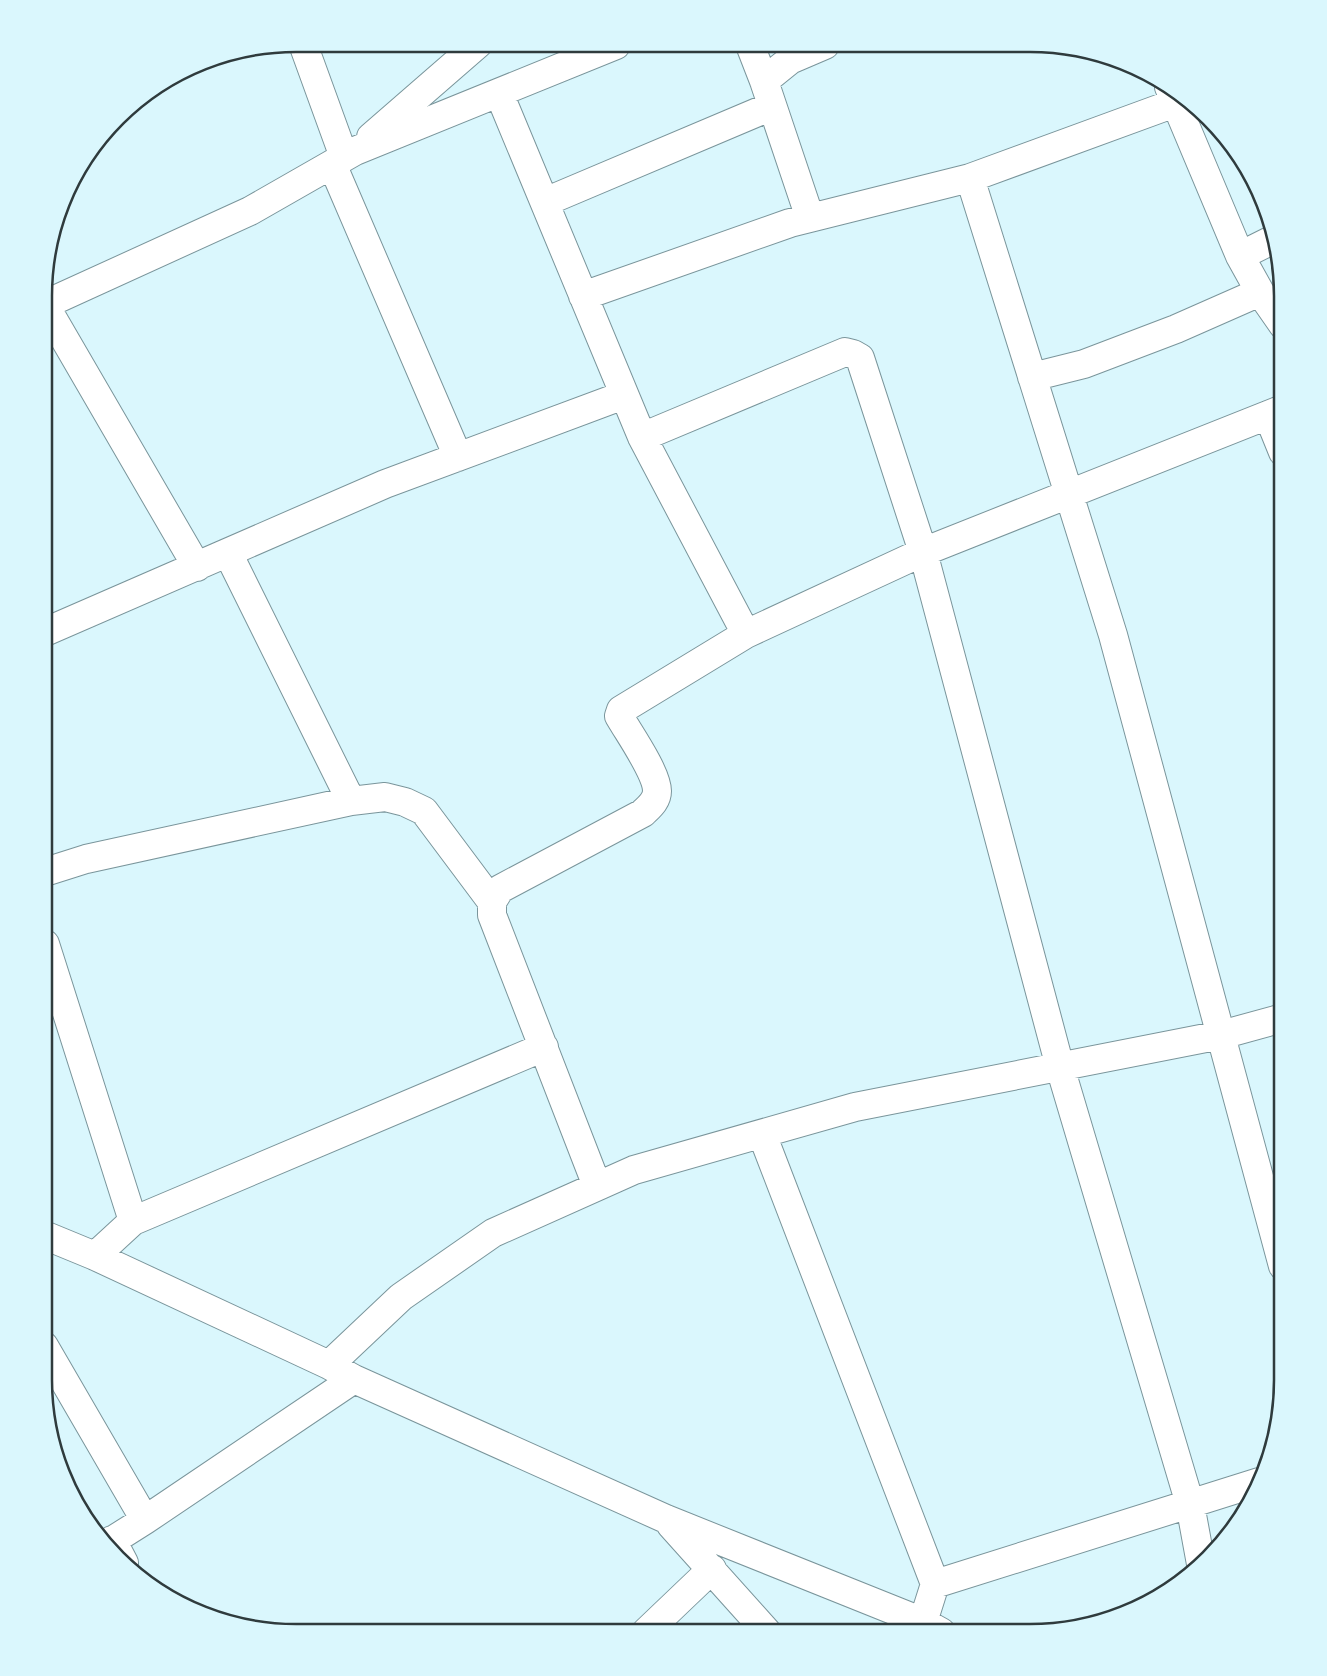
<svg xmlns="http://www.w3.org/2000/svg" width="1327" height="1676" viewBox="0 0 1327 1676" font-family="Overpass,sans-serif">
<style>
.lines{fill:none;stroke-linecap:round;stroke-linejoin:round}
.minor-casing{stroke:#7a959b;stroke-width:30}
.minor{stroke:#fff;stroke-width:28}
.rim{fill:none;stroke:#2f3b3d;stroke-width:2.5}
</style>
<rect width="100%" height="100%" fill="#daf7fd"/>
<g class="lines">
<g class="minor-casing">
<path id="minor" d="M 303,44 L 344,157
M 750,45 L 764,81 L 810,218
M 764,81 L 790,60 L 825,45
M 1169,87 L 1240,256 L 1260,292 L 1283,325
M 499,93 L 642,437 L 746,634
M 371,137 L 478,44
M 332,164 L 458,457
M 970,178 L 1113,635 L 1283,1266
M 545,202 L 772,106
M 1240,256 L 1276,238
M 583,296 L 790,223 L 970,178 L 1175,103 L 1184,98
M 46,304 L 250,211 L 355,151 L 616,45
M 46,307 L 197,567
M 1032,377 L 1084,364 L 1176,329 L 1260,292
M 1268,415 L 1283,452
M 642,437 L 845,352 L 853,354 L 860,358 L 923,552 L 1060,1067 L 1190,1504 L 1201,1564
M 228,553 L 351,801
M 45,632 L 385,484 L 624,395
M 45,872 L 86,859 L 351,801 L 385,797 L 405,802 L 424,811 L 492,902
M 45,944 L 133,1221
M 762,1134 L 935,1584 L 923,1622
M 597,1186 L 492,915 L 492,902 L 500,889 L 643,813 C 649,807 657,801 657,791 C 657,774 631,736 622,721 L 619,716 L 621,710 L 746,634 L 923,552 L 1283,409
M 44,1235 L 95,1256 L 329,1365 L 354,1379 L 666,1519 L 923,1622 L 941,1632
M 95,1256 L 133,1221 L 544,1047
M 44,1346 L 145,1520
M 329,1365 L 401,1297 L 493,1233 L 634,1170 L 855,1107 L 1221,1035 L 1283,1018
M 671,1525 L 767,1632
M 112,1540 L 124,1563
M 107,1544 L 145,1520 L 354,1379
M 935,1584 L 1259,1482
M 646,1632 L 712,1569"/>
</g>
<use href="#minor" class="minor"/>
</g>
<path d="M0 0H1327V1676H0ZM296 52H1030A244 244 0 0 1 1274 296V1380A244 244 0 0 1 1030 1624H296A244 244 0 0 1 52 1380V296A244 244 0 0 1 296 52Z" fill="#daf7fd" fill-rule="evenodd"/>
<path class="rim" d="M296 52H1030A244 244 0 0 1 1274 296V1380A244 244 0 0 1 1030 1624H296A244 244 0 0 1 52 1380V296A244 244 0 0 1 296 52Z"/>
</svg>
